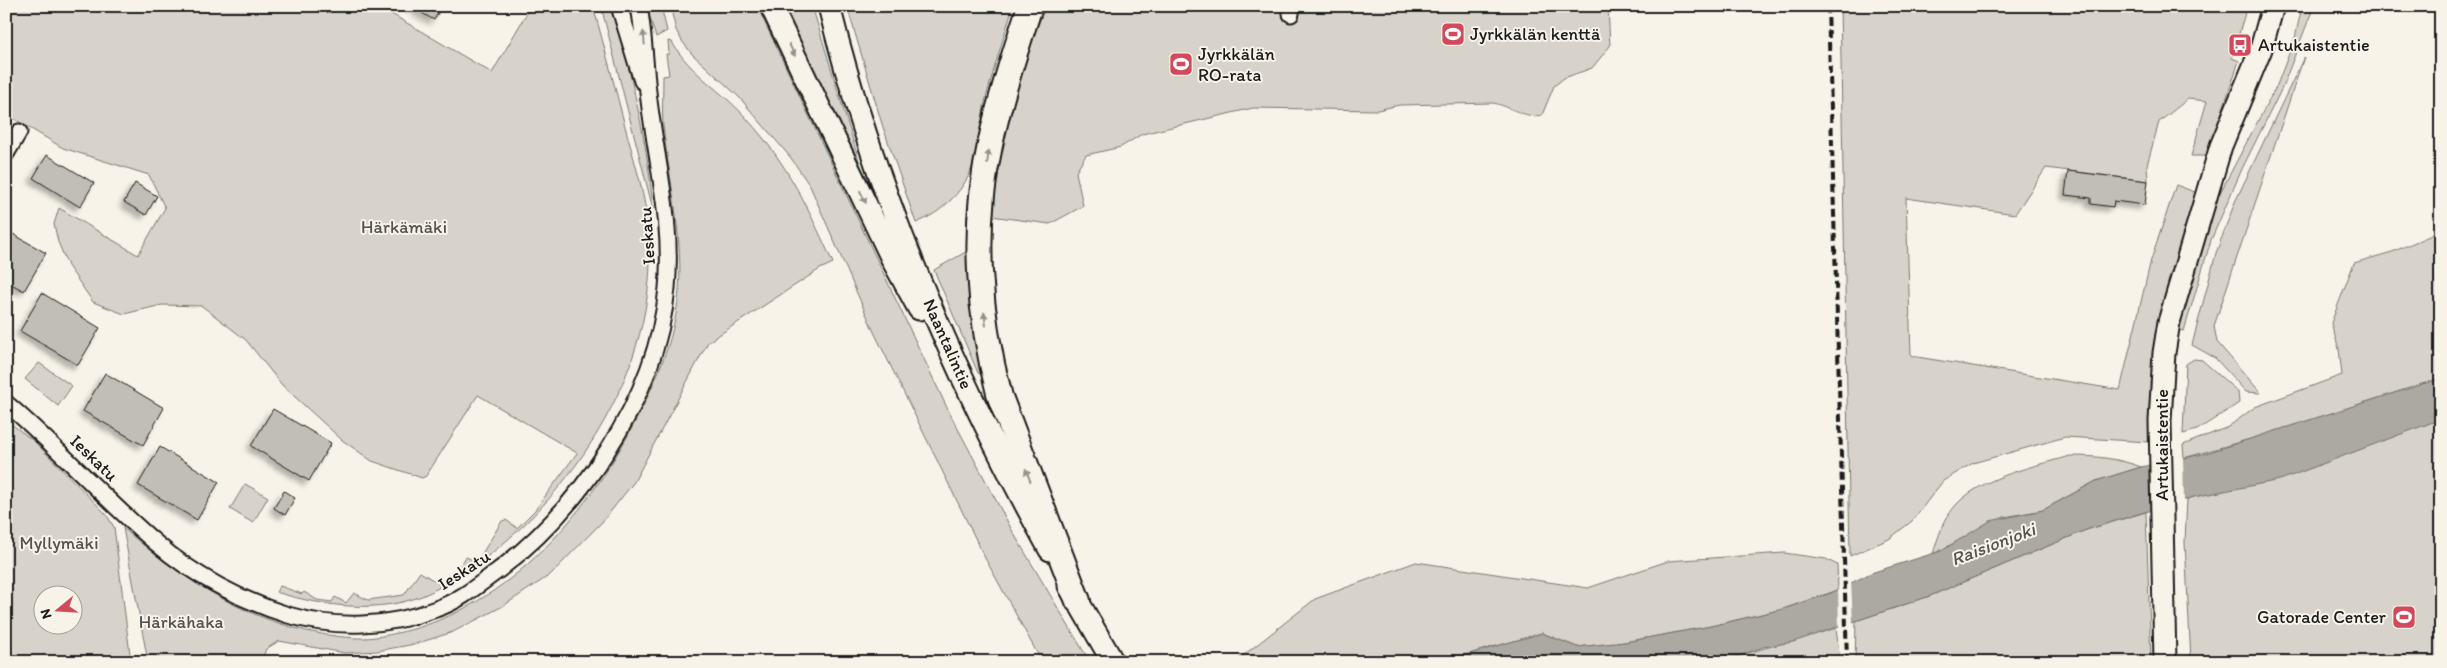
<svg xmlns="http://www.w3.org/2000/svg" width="2447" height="668" viewBox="0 0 2447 668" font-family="Itim,sans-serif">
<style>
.green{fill:#d7d3cb;stroke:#7a7874;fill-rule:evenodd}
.water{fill:#aca9a2;stroke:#72716c}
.pier{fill:#f7f3e8}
.building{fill:#c0beb5;stroke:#1c1c1c;filter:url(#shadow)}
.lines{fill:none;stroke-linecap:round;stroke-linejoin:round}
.street-casing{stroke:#1c1c1c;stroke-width:19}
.secondary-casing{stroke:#1c1c1c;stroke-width:25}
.primary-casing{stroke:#1c1c1c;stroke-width:28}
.street{stroke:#f7f3e8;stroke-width:15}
.secondary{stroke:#f7f3e8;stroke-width:21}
.primary{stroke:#f7f3e8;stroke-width:24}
.rail{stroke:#1c1c1c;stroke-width:4;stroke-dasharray:8 4;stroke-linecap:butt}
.oneway{fill:#94928c}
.labels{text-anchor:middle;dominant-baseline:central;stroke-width:4;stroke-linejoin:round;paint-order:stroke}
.poi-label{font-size:18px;fill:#1c1c1c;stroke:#f7f3e8;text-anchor:start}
.park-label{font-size:18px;fill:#545351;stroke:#f7f3e8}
.street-label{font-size:18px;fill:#1c1c1c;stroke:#f7f3e8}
.water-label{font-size:19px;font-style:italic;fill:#565452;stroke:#f7f3e8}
</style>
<defs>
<filter id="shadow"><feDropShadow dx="-4.5" dy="4.5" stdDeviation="2.5" flood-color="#0004"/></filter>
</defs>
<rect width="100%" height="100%" fill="#f7f3e8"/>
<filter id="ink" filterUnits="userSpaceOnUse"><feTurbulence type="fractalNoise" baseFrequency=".02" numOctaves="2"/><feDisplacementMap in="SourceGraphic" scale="10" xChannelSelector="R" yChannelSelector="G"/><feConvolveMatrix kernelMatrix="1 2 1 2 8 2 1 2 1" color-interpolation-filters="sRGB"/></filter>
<g filter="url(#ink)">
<path class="green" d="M 6,6 L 354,6 L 364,11 L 367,6 L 378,6 L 492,73 L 531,6 L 593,6 C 605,49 616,91 627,134 C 636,166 646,200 649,233 C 661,369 567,509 455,579 L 453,576 L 466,557 L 477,562 L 502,521 L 506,520 L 517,528 L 535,510 L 577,453 L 478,395 L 426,476 L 422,478 L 372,461 L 342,440 L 282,385 L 246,340 L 202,306 L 162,305 L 124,314 L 93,302 L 68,266 L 58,242 L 54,224 L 59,208 L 138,255 L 165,208 L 149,175 L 63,148 L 6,114 Z
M 601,6 L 613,6 C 630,73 648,141 653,209 Z
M 646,6 L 661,6 L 667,31 L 656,37 Z
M 670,6 L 757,6 L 949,412 L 1014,534 L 1090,662 L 1042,662 L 985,558 L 874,332 L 810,186 L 791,158 L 739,97 L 692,54 L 682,41 L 676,30 Z
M 780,6 L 812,6 L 861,167 L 858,168 Z
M 847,6 L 1013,6 C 1004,37 994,67 986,98 C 981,118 980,141 974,161 C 967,189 942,213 916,223 L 882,124 Z
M 1046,6 L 1608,6 L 1610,46 L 1592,68 L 1564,78 L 1554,86 L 1542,115 C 1525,119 1510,106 1493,103 L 1399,105 L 1378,110 L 1253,108 L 1142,134 L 1121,147 L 1086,155 L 1076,172 L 1083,206 L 1050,224 L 991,216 L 993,168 L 1019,70 Z
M 1840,6 L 2247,6 L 2232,58 L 2239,61 L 2207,156 L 2191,156 L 2207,101 L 2188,99 L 2159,122 L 2147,165 L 2148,181 L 2046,168 L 2015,214 L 1906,198 L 1911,356 L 2120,390 L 2151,260 L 2176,185 L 2200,194 L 2154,353 L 2149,442 L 2065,437 L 1973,463 L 1943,481 L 1912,521 L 1889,539 L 1850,556 Z
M 2302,6 L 2314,6 L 2282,88 L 2242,169 L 2211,240 L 2184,331 L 2178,330 L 2183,305 L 2213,206 L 2277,85 L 2295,38 Z
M 668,41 L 672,42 C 689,73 724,92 747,119 C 788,164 808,208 833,263 L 820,269 L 708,342 L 634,482 L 603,521 L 550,575 L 503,606 L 453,632 L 415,644 L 377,651 L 345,653 L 279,641 L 266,649 L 261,662 L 148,662 L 123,528 C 190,586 265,633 356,638 C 373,639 393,634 410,630 C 519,600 598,501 645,402 C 656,379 667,353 673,328 C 690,260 671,194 663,126 C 662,110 663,93 663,76 L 669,75 L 666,54 L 669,54 Z
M 2304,57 L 2214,326 L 2217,342 L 2261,393 L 2246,392 L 2215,358 L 2192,345 L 2216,253 L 2235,202 Z
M 2441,231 L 2441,378 L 2264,435 L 2184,458 L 2183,445 L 2228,427 L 2255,407 L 2342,375 L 2339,349 L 2331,323 L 2354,263 L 2392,252 Z
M 971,249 L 983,374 L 982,375 L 978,373 L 934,270 Z
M 2194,359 L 2202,360 L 2238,392 L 2239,403 L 2197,430 L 2183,434 L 2186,364 Z
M 39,363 L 72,386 L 58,406 L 25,379 Z
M 2441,419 L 2441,662 L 2191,662 L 2185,542 L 2187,499 Z
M 6,420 L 35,442 L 106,514 L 114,527 L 131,662 L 6,662 ZM 42,596 L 72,596 L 72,626 L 42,626 Z
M 2070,456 C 2095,456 2117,458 2141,467 L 2096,481 L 2043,510 L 2004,517 L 1933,554 C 1938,537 1944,518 1956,505 C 1981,477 2035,466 2070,456 Z
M 245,484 L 268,497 L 253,523 L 230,509 Z
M 2146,512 L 2151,662 L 1855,662 L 1856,621 L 1930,596 L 2086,530 Z
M 1784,553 L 1826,559 L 1837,565 L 1838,590 L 1783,609 L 1711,626 L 1625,642 L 1577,647 L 1542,633 L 1469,654 L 1423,662 L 1235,662 L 1315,599 L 1416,562 L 1588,588 L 1668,561 Z
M 420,572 L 438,583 L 440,587 C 392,616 327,608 276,592 L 280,586 L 302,594 L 304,592 L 317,600 L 332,602 L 335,597 L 346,603 L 354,593 L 368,600 L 404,595 Z
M 1836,628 L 1840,662 L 1722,662 C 1759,648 1798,640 1836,628 Z"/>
<path class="water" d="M 2441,378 L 2441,419 L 2280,480 L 2194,497 L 2086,530 L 1930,596 L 1793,642 L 1763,647 L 1722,662 L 1423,662 L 1469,654 L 1542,633 L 1577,647 L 1625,642 L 1711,626 L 1783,609 L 1831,593 L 1871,573 L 1941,551 L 1990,521 L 2043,510 L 2096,481 L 2141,467 L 2203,454 Z"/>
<path class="pier" d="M 2183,455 L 2184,503 L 2151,513 L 2150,463 Z
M 1851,581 L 1853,624 L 1839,629 L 1838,587 Z"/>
<path class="building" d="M 410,6 L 442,6 L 434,20 Z
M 47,155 L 94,183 L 80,207 L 33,178 Z
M 2068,171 L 2148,181 L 2145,205 L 2114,201 L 2113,207 L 2091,204 L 2091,198 L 2065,195 Z
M 135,183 L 157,196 L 146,215 L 124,202 Z
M 6,230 L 46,253 L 24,291 L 6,281 Z
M 42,293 L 100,328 L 78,365 L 20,331 Z
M 105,373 L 164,408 L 143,445 L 83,411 Z
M 273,409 L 331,443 L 309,481 L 251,446 Z
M 160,447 L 219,482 L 197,520 L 138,485 Z
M 284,491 L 295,498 L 285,515 L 274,508 Z"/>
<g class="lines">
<g class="street-casing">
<path id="street" d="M 619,6 L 642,81
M 1291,6 L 1291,14
M 6,154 L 19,132
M 6,403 C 58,447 104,499 156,543 C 193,575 242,601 288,615 C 336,629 389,627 436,609 C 456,602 472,590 488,578 C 577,514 657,400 667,288 C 673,228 658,168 650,108 C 645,74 645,40 639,6"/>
</g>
<g class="secondary-casing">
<path id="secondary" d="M 771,6 L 894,263 L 919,309
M 829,6 C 876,197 956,379 1050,550
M 1069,586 L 1113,662
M 2165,662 L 2160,421 L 2164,353 L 2169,322 L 2221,146 L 2261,49 L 2273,6"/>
</g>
<g class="primary-casing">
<path id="primary" d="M 1030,6 C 1015,52 1000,98 990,145 C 972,227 978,316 1000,397 L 1078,601"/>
</g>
<use href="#street" class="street"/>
<use href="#secondary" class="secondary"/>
<use href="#primary" class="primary"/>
<path class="rail" d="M 1828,6 L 1847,662"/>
</g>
<defs><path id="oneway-solid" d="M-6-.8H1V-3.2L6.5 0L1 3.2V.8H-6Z" transform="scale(1.25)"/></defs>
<g class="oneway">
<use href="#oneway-solid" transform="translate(644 38) rotate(-96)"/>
<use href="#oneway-solid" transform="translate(792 50) rotate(64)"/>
<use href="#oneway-solid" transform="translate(988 157) rotate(-82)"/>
<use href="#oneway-solid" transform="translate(863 197) rotate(64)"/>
<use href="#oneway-solid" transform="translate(985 319) rotate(-98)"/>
<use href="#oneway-solid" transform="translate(1028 475) rotate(-111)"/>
</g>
</g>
<defs>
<g id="stadium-square" transform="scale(1.25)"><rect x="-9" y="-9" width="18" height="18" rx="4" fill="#d1495b" stroke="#f7f3e8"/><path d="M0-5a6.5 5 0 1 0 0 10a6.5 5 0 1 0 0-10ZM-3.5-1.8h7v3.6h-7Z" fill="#fff"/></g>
<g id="bus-square" transform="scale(1.25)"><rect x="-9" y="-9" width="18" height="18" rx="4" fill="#d1495b" stroke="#f7f3e8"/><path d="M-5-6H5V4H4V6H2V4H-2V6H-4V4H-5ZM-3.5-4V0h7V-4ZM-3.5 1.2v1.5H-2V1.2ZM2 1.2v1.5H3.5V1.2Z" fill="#fff"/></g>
</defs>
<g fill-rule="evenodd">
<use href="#stadium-square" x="1453" y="34"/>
<use href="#bus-square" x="2240" y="45"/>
<use href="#stadium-square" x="1181" y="64"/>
<use href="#stadium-square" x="2404" y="617"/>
</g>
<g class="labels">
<g class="poi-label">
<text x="1470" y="34">Jyrkkälän kenttä</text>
<text x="2258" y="45">Artukaistentie</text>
<text x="1198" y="54">Jyrkkälän<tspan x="1198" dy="21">RO-rata</tspan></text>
<text x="2386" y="617" text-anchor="end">Gatorade Center</text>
</g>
<g class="park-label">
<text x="404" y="227">Härkämäki</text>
<text x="59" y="543">Myllymäki</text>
<text x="181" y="622">Härkähaka</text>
</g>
<g class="street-label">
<text transform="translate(647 236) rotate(-94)">Ieskatu</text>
<text transform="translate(948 344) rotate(66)">Naantalintie</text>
<text transform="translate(2162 445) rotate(-90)">Artukaistentie</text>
<text transform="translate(94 458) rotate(44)">Ieskatu</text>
<text transform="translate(464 570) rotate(-33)">Ieskatu</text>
</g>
<g class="water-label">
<text transform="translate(1993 544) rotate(-21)">Raisionjoki</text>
</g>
</g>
<rect width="2447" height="668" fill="none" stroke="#f7f3e8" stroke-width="25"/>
<rect x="12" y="12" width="2422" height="643" fill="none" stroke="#1c1c1c" stroke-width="2" filter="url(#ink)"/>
<g transform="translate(58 610) rotate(252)"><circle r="24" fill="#f7f3e8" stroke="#9f9d96"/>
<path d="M0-4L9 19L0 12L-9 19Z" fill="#d1495b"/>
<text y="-8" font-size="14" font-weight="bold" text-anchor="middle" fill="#1c1c1c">N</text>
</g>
</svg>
